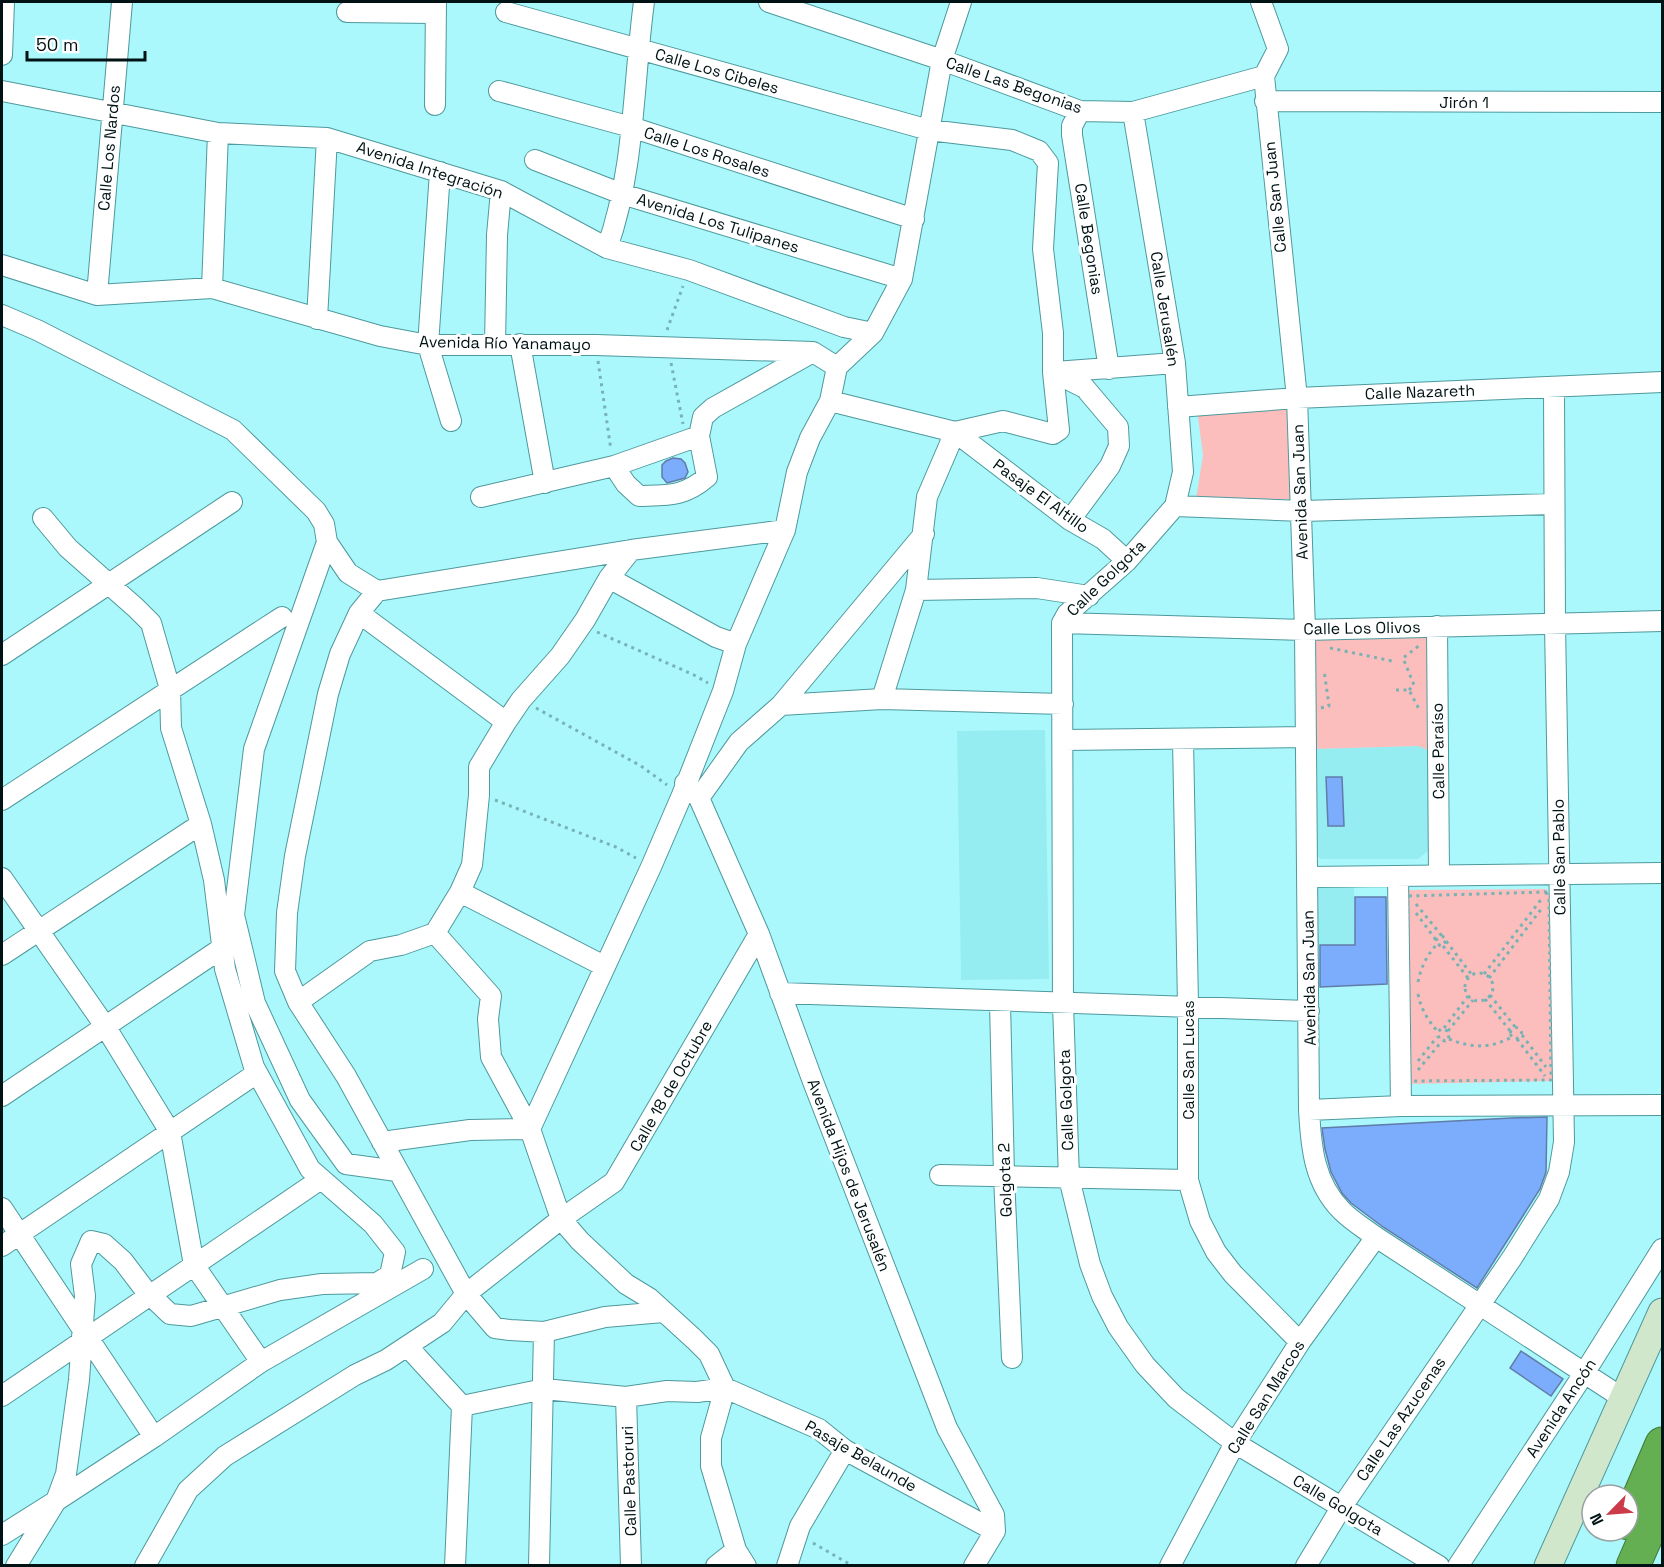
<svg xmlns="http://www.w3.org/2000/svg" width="1664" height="1567" viewBox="0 0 1664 1567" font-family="'Space Grotesk',sans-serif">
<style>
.built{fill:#96edf1}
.green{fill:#fcbebd}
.building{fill:#7cacfc;stroke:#617ca8;stroke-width:1.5}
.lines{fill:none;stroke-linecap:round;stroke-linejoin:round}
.street-casing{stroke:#4d999d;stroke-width:22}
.secondary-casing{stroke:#4d999d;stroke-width:29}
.highway-casing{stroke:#40783c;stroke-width:35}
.path{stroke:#77b2b5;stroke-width:3;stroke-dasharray:3 4.5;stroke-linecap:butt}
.street{stroke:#fff;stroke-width:20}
.secondary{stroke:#d0e7cb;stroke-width:27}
.highway{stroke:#63af52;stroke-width:33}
.labels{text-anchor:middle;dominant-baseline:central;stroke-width:6;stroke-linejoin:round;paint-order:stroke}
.street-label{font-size:16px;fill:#001214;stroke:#fff}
</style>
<rect width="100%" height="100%" fill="#abf8fc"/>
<path class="built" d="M 1045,730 L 1049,979 L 961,980 L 957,731 Z
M 1420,746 L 1431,752 L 1428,851 L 1418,859 L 1321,859 L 1315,854 L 1313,749 Z
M 1354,884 L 1355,945 L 1318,945 L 1316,885 Z"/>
<path class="green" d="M 1289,407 L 1292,499 L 1196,499 L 1203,455 L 1197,410 Z
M 1430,633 L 1431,752 L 1419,746 L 1313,749 L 1313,640 L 1319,634 Z
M 1546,889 L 1551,897 L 1553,1081 L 1407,1084 L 1407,890 Z"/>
<path class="building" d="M 673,458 L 681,459 L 685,463 L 688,472 L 685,478 L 667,483 L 662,477 L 662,465 L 666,461 Z
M 1326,777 L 1342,777 L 1344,826 L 1328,826 Z
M 1355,897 L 1386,897 L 1387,984 L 1320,987 L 1320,945 L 1355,945 Z
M 1547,1117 L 1546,1172 L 1540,1189 L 1477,1288 L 1383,1227 L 1351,1203 L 1342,1193 L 1331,1172 L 1325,1149 L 1322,1128 L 1511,1118 Z
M 1521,1351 L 1563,1379 L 1551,1396 L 1510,1368 Z"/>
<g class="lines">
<g class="street-casing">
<path id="street" d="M 769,2 L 942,60 L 1080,111 L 1133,112 L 1264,76
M 1261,2 L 1278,49 L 1264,76 L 1297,398 L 1305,630 L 1309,1110 C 1311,1147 1314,1183 1342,1211 C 1352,1221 1365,1229 1376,1237 L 1624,1399
M 347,12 L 435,13
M 506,12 L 929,130 L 1012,140 L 1039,151 L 1048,163 L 1043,249 L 1053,333 L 1053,372 L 1059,430 L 1053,434 L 1003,421 L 955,432 L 830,401
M 2,55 L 4,2
M 2,91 L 218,133 L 327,138 L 501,191 L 607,248 L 689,270 L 844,327 L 873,333
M 499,91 L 631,127 L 914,219
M 1265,101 L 1662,102
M 435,105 L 436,2
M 1080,111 L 1072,126 L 1072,135 L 1109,369
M 1133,112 L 1175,363 L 1183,472 L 1175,506 L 1127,561 L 1067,614 L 1062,623 L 1063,1004 L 1069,1178 L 1090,1264 L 1102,1296 L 1118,1327 L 1145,1365 L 1176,1398 L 1235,1443 L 1439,1566
M 535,160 L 622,194 L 902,279
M 440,172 L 428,345 L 451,421
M 607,248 C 635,170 633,83 644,2
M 2,265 L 97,295 L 212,288 L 380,336 L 428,345 L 596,345 L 813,352 L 837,367
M 212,288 L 218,133
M 97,295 L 122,2
M 2,315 L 37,330 L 233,430 L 316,511 L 324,524 L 327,542 L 348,573 L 377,591
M 317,319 L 327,138
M 520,344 L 545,483
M 495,345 L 497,235 L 501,191
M 1053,372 L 1085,388 L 1118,427 L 1119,446 L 1110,466 L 1070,520
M 1055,372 L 1175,363
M 1178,407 L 1297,398 L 1662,382
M 614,466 L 626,484 L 639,496 C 668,495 684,497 707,477 L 699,436
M 481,497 L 614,466 L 699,436 L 703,417 L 713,408 L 813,352
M 1175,506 L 1302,511 L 1554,504
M 327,542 L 254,749 L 234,915 L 255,1003 L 300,1100 L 346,1164 L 397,1171
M 609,578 L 716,637 L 736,644
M 916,590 L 1037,588 L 1089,596
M 359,613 L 506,722
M 1062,623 L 1305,630 L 1662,621
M 1437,626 L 1439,875
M 2,655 L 232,502
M 882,699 L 916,590 L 927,497 L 955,432 L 1070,520 L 1103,539 L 1127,561
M 781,705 L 882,699 L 1063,704
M 1183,739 L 1188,1005 L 1188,1180 L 1200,1221 L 1216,1252 L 1233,1274 L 1300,1342
M 1064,740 L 1305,737
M 685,783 L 699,798 L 759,934 L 812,1079 L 947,1428 L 994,1515 L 995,1531 L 974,1566
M 699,798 L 739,742 L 781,705 L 924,534
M 2,800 L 282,617
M 1398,876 L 1401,1106
M 1308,877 L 1662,873
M 2,878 L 105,1026 L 170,1132 L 194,1265 L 261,1362
M 460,892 L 604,966
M 435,933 L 491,996 L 488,1019 L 491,1057 L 530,1129 L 561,1219 L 580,1241 L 626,1284 L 649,1298 L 694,1339 L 709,1354 L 725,1388 L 711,1438 L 711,1466 L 736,1550 L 746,1566
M 2,955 L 201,824
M 780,993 L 1309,1011
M 298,1002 L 370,951 L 401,945 L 435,933 L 460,892 L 472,865 L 479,795 L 479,767 L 506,722 L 521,700 L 560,656 L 585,620 L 609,578 L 631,550
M 1000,1002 L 1004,1176 L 1012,1358
M 2,1096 L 222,948
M 1309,1110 L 1401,1106 L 1662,1105
M 382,1142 L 470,1130 L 530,1129 L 651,867 L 682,795 L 723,691 L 736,644 L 785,530 L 797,472 L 810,438 L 830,401 L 837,367 L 873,333 L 902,279 L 942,60 L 961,2
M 940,1175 L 1188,1180
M 2,1208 L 154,1437
M 2,1246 L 257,1073
M 663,1312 L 605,1317 L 544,1332 L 510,1330 L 495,1328 L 466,1294 L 346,1076 L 298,1002 L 285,971 L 287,913 L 295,856 L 328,694 L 340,654 L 359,613 L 377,591 L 631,550 L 785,530
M 407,1346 L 462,1406 L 455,1566
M 2,1396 L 321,1179
M 626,1397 L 631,1566
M 462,1406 L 544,1389 L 626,1397 L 667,1391 L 697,1392 L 725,1388 L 819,1429 L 845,1450 L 995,1531
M 2,1535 L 56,1501 L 66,1474 L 79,1380 L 85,1296 L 81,1264 L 91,1241 L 104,1244 L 123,1261 L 145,1290 L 170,1314 L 191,1316 L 280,1290 L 322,1284 L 377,1283 L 390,1275 L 395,1252 L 373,1224 L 310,1169 L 254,1067 L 225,969 L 214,880 L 201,824 L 171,728 L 170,689 L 151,623 L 136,608 L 68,548 L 43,518
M 16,1566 L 56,1501 L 154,1437 L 261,1362 L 423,1269
M 145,1566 L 188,1490 L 225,1456 L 355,1375 L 386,1360 L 442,1323 L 466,1294 L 561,1219 L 614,1182 L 759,934
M 539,1566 L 544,1332
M 716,1566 L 736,1550
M 787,1566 L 800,1526 L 845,1450
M 1170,1566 L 1235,1443 L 1300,1342 L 1376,1237
M 1306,1566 L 1341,1508 L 1512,1258 L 1549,1199 L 1559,1172 L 1564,1142 L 1555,624 L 1554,387
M 1458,1566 L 1585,1372 L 1662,1249"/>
</g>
<g class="secondary-casing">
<path id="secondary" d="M 1548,1566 L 1662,1312"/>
</g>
<g class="highway-casing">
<path id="highway" d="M 1628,1523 L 1662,1444
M 1633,1566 L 1662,1500"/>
</g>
<path class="path" d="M 667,330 L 683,286
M 598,361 L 611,450
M 671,363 L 683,424
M 597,632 L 694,675 L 708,683
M 1330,648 L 1392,661
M 1396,690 L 1409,690 L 1420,711
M 1409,690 L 1414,685 L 1403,658 L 1420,645
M 536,708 L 641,766 L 667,785
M 1321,708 L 1329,706 L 1324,670
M 495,800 L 616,847 L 636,858
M 1546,892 L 1549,900 L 1551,1080 L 1409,1081 L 1407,896 Z
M 1416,904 L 1442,936
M 1416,913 L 1436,940
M 1446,941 L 1441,946 L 1437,944 L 1436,940 L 1442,936 L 1445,938 L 1446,941 L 1472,975
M 1443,946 L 1468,978
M1465 987a14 14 0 1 1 28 0a14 14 0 1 1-28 0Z
M 1484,974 L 1543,897
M 1489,978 L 1542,908
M 1418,982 C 1421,967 1427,955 1437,944
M 1418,994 C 1421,1010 1428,1020 1438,1032
M 1490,995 L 1516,1028
M 1485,999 L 1511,1032
M1510.5 1033a5.5 5.5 0 1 1 11 0a5.5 5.5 0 1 1-11 0Z
M 1444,1028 L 1468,996
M 1448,1031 L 1441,1029 L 1438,1032 L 1439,1039 L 1445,1041 L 1449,1039 L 1448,1031 L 1473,1000
M 1522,1035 L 1546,1067
M 1449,1039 C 1472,1048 1489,1049 1512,1037
M 1517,1039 L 1545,1076
M 1418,1061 L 1437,1037
M 1418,1070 L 1442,1041
M 813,1543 L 853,1566"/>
<use href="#street" class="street"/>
<use href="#secondary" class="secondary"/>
<use href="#highway" class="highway"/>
</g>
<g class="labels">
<g class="street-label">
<text transform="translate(717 71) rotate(16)">Calle Los Cibeles</text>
<text transform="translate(1014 85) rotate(19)">Calle Las Begonias</text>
<text x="1464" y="102">Jirón 1</text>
<text transform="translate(109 148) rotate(-85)">Calle Los Nardos</text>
<text transform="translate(707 152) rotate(18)">Calle Los Rosales</text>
<text transform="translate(430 170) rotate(18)">Avenida Integración</text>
<text transform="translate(1275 197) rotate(-96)">Calle San Juan</text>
<text transform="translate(718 223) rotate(17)">Avenida Los Tulipanes</text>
<text transform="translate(1089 239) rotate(81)">Calle Begonias</text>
<text transform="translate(1165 309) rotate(81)">Calle Jerusalén</text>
<text transform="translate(505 343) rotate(1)">Avenida Río Yanamayo</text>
<text transform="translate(1420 392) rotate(-2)">Calle Nazareth</text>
<text transform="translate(1300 492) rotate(-92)">Avenida San Juan</text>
<text transform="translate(1041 496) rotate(36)">Pasaje El Altillo</text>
<text transform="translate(1106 578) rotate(-44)">Calle Golgota</text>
<text transform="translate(1362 628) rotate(-1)">Calle Los Olivos</text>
<text transform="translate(1438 751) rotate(-91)">Calle Paraíso</text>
<text transform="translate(1559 857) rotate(-91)">Calle San Pablo</text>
<text transform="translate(1309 978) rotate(-91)">Avenida San Juan</text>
<text transform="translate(1188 1060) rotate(-90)">Calle San Lucas</text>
<text transform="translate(671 1086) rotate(-60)">Calle 18 de Octubre</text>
<text transform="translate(1066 1100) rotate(-92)">Calle Golgota</text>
<text transform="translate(849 1175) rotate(69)">Avenida Hijos de Jerusalén</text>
<text transform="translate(1005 1180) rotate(-92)">Golgota 2</text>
<text transform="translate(1266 1397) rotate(-58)">Calle San Marcos</text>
<text transform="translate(1561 1408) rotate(-57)">Avenida Ancón</text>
<text transform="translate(1401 1419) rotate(-56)">Calle Las Azucenas</text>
<text transform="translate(861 1456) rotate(30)">Pasaje Belaunde</text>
<text transform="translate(629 1481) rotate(-92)">Calle Pastoruri</text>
<text transform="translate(1338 1505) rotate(31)">Calle Golgota</text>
</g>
</g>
<rect width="1664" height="1567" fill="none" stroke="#001214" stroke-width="6"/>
<g transform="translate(1610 1513) rotate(245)"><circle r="28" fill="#ffffff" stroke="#99a0a1" stroke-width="1.5"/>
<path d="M0-4.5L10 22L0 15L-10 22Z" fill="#cb3b49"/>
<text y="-9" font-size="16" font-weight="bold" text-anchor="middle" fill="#001214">N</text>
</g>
<path d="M27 51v9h118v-9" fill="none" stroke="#001214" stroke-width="3"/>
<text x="36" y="51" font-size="18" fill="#001214" stroke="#ffffff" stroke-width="4.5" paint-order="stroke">50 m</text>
</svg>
